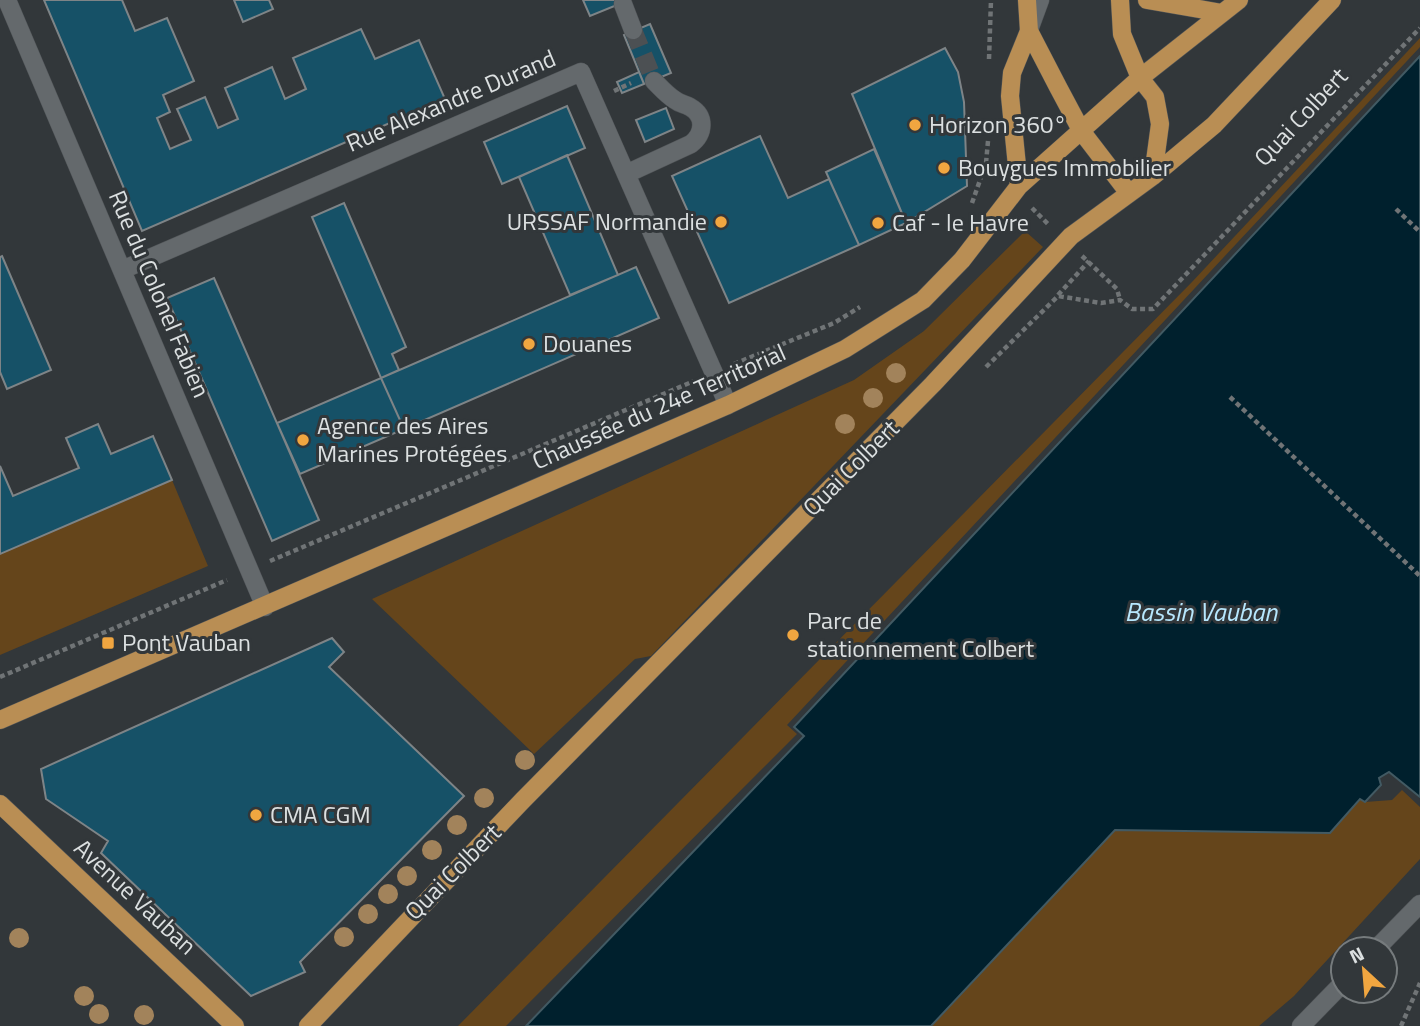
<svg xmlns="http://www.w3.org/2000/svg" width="1420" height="1026" font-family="'Titillium Web',sans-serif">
<rect width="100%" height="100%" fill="#32373a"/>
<path fill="#65451b" d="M1420,38V47L787,725L797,734L506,1026H458L1192,282Z
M1025,231L1043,247L651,656L635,659L534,754L372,599L854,380L924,331Z
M172,480L208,566L0,655V554Z
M1402,790L1420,807V859L1294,996L1259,1026H931L1115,830L1330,833L1360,799L1365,802L1392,800Z"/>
<path fill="#00202d" stroke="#425a63" stroke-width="2" d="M1420,56V797L1389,772L1379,778L1381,785L1365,802L1360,799L1330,833L1115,830L931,1026H526L804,736L794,727Z"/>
<path fill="#165167" stroke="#7e8487" stroke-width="2" d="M44,0H122L135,31L167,18L194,81L163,95L170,112L157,118L170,149L191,140L177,109L205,97L218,128L238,119L225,88L272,67L285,99L306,89L293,58L361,29L375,59L419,40L445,99L142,231Z
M234,0H269L273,9L243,22Z
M583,0H629L590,16Z
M650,24L671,73L644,84L624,35Z
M945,48L958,72L964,102L967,186L906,223L852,94Z
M639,72L644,84L622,93L617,82Z
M567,106L585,148L502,184L484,142Z
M666,108L674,129L645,142L636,120Z
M760,136L788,198L829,179L859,245L729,303L672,176Z
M874,149L906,223L859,245L826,172Z
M567,155L618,275L570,295L519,177Z
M344,203L406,347L392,354L399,370L381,378L312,217Z
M2,256L51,370L7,389L0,372V257Z
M636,267L659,318L404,429L381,378Z
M214,278L319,520L272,541L167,298Z
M381,378L404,429L300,474L277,423Z
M98,424L111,454L153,436L172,480L0,554V466L13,496L79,468L66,438Z
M332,638L344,652L329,667L464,796L300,962L305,972L251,996L101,853L108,841L46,799L41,769Z"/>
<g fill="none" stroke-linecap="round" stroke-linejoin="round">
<path stroke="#4c5053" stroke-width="18" stroke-dasharray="18 9" stroke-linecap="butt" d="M633,30L654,81"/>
<g stroke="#505457" stroke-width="19">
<path id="minor" d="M7,0L265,607
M623,4L633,30
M1029,30L1040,0
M626,174L691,144C704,134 706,116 690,107C685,104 680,104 675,100C667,95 660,87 654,81
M122,270L581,72L728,405
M1376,949L1420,904
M1301,1026L1343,983"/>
</g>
<g stroke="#505457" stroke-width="19">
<path id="major" d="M1027,0L1029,31L1058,87L1082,132L1128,192
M1120,0L1122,34L1140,78L1155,97L1160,124L1153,176
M1147,0L1222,13
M1019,186L1010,96L1012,73L1029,31
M0,720L728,405L845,349L923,300L962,260L1019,186L1140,78L1239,0
M0,804L235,1026
M308,1026L523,800L933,384L1071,236L1153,176L1214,125L1332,0"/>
</g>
<path stroke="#707476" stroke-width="4.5" stroke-dasharray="5 3.5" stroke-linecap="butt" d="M989,59L991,0
M614,91L631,83
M972,203L986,163L988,141
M1032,208L1050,226
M1396,209L1420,232
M1082,256L1117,289L1120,300
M1058,295L1089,261
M734,364L834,323L860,307
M986,367L1058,296L1101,303L1120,300L1132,309H1153L1420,28
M1230,397L1420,576
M270,561L694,381
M0,677L227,580
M1401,1026L1420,983"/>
<use href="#minor" stroke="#64696c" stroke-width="18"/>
<use href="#major" stroke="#b98e54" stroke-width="18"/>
</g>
<g fill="#a2835b">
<circle cx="896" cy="373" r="10"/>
<circle cx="873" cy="398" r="10"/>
<circle cx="845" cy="424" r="10"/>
<circle cx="525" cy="760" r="10"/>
<circle cx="484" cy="798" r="10"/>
<circle cx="457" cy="825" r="10"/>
<circle cx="432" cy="850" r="10"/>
<circle cx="407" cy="876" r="10"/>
<circle cx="388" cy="894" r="10"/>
<circle cx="368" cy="914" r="10"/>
<circle cx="344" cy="937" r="10"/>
<circle cx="19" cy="938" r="10"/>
<circle cx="84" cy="996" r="10"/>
<circle cx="99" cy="1014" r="10"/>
<circle cx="144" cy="1015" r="10"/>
</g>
<g fill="#f1a640" stroke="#32373a" stroke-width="2.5">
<circle cx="915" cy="125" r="7"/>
<circle cx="944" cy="168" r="7"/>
<circle cx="721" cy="222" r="7"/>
<circle cx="878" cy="223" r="7"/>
<circle cx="529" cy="344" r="7"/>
<circle cx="303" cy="440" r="7"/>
<circle cx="793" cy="635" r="7"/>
<rect x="101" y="636" width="14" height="14" rx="3.5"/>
<circle cx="256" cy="815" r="7"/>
</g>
<g text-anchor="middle" stroke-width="6" stroke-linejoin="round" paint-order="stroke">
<g font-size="24" fill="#dce0e1" stroke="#32373a">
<text transform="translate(451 101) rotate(-23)" y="8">Rue Alexandre Durand</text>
<text transform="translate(1301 117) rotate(-47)" y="8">Quai Colbert</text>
<text transform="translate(159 294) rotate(67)" y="8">Rue du Colonel Fabien</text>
<text transform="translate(659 407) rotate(-24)" y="8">Chaussée du 24e Territorial</text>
<text transform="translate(851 468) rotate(-45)" y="8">Quai Colbert</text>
<text transform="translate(453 872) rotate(-45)" y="8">Quai Colbert</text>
<text transform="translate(135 897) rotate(43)" y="8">Avenue Vauban</text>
</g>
<g font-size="24" fill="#dce0e1" stroke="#32373a" text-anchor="start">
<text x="929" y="133">Horizon 360°</text>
<text x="958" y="176">Bouygues Immobilier</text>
<text x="707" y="230" text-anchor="end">URSSAF Normandie</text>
<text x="892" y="231">Caf - le Havre</text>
<text x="543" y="352">Douanes</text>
<text x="317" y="434">Agence des Aires<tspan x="317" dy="28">Marines Protégées</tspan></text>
<text x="807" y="629">Parc de<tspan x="807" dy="28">stationnement Colbert</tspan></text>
<text x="122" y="651">Pont Vauban</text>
<text x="270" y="823">CMA CGM</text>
</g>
<g font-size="26" font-style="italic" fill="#b7e7fd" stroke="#32373a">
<text x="1201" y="621">Bassin Vauban</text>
</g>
</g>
<g transform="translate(1364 970) rotate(334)"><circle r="33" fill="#32373a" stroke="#767b7d" stroke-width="2"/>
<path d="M0-5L12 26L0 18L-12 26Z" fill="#f1a640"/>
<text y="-10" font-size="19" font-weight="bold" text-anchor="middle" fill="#dce0e1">N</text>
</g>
</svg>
